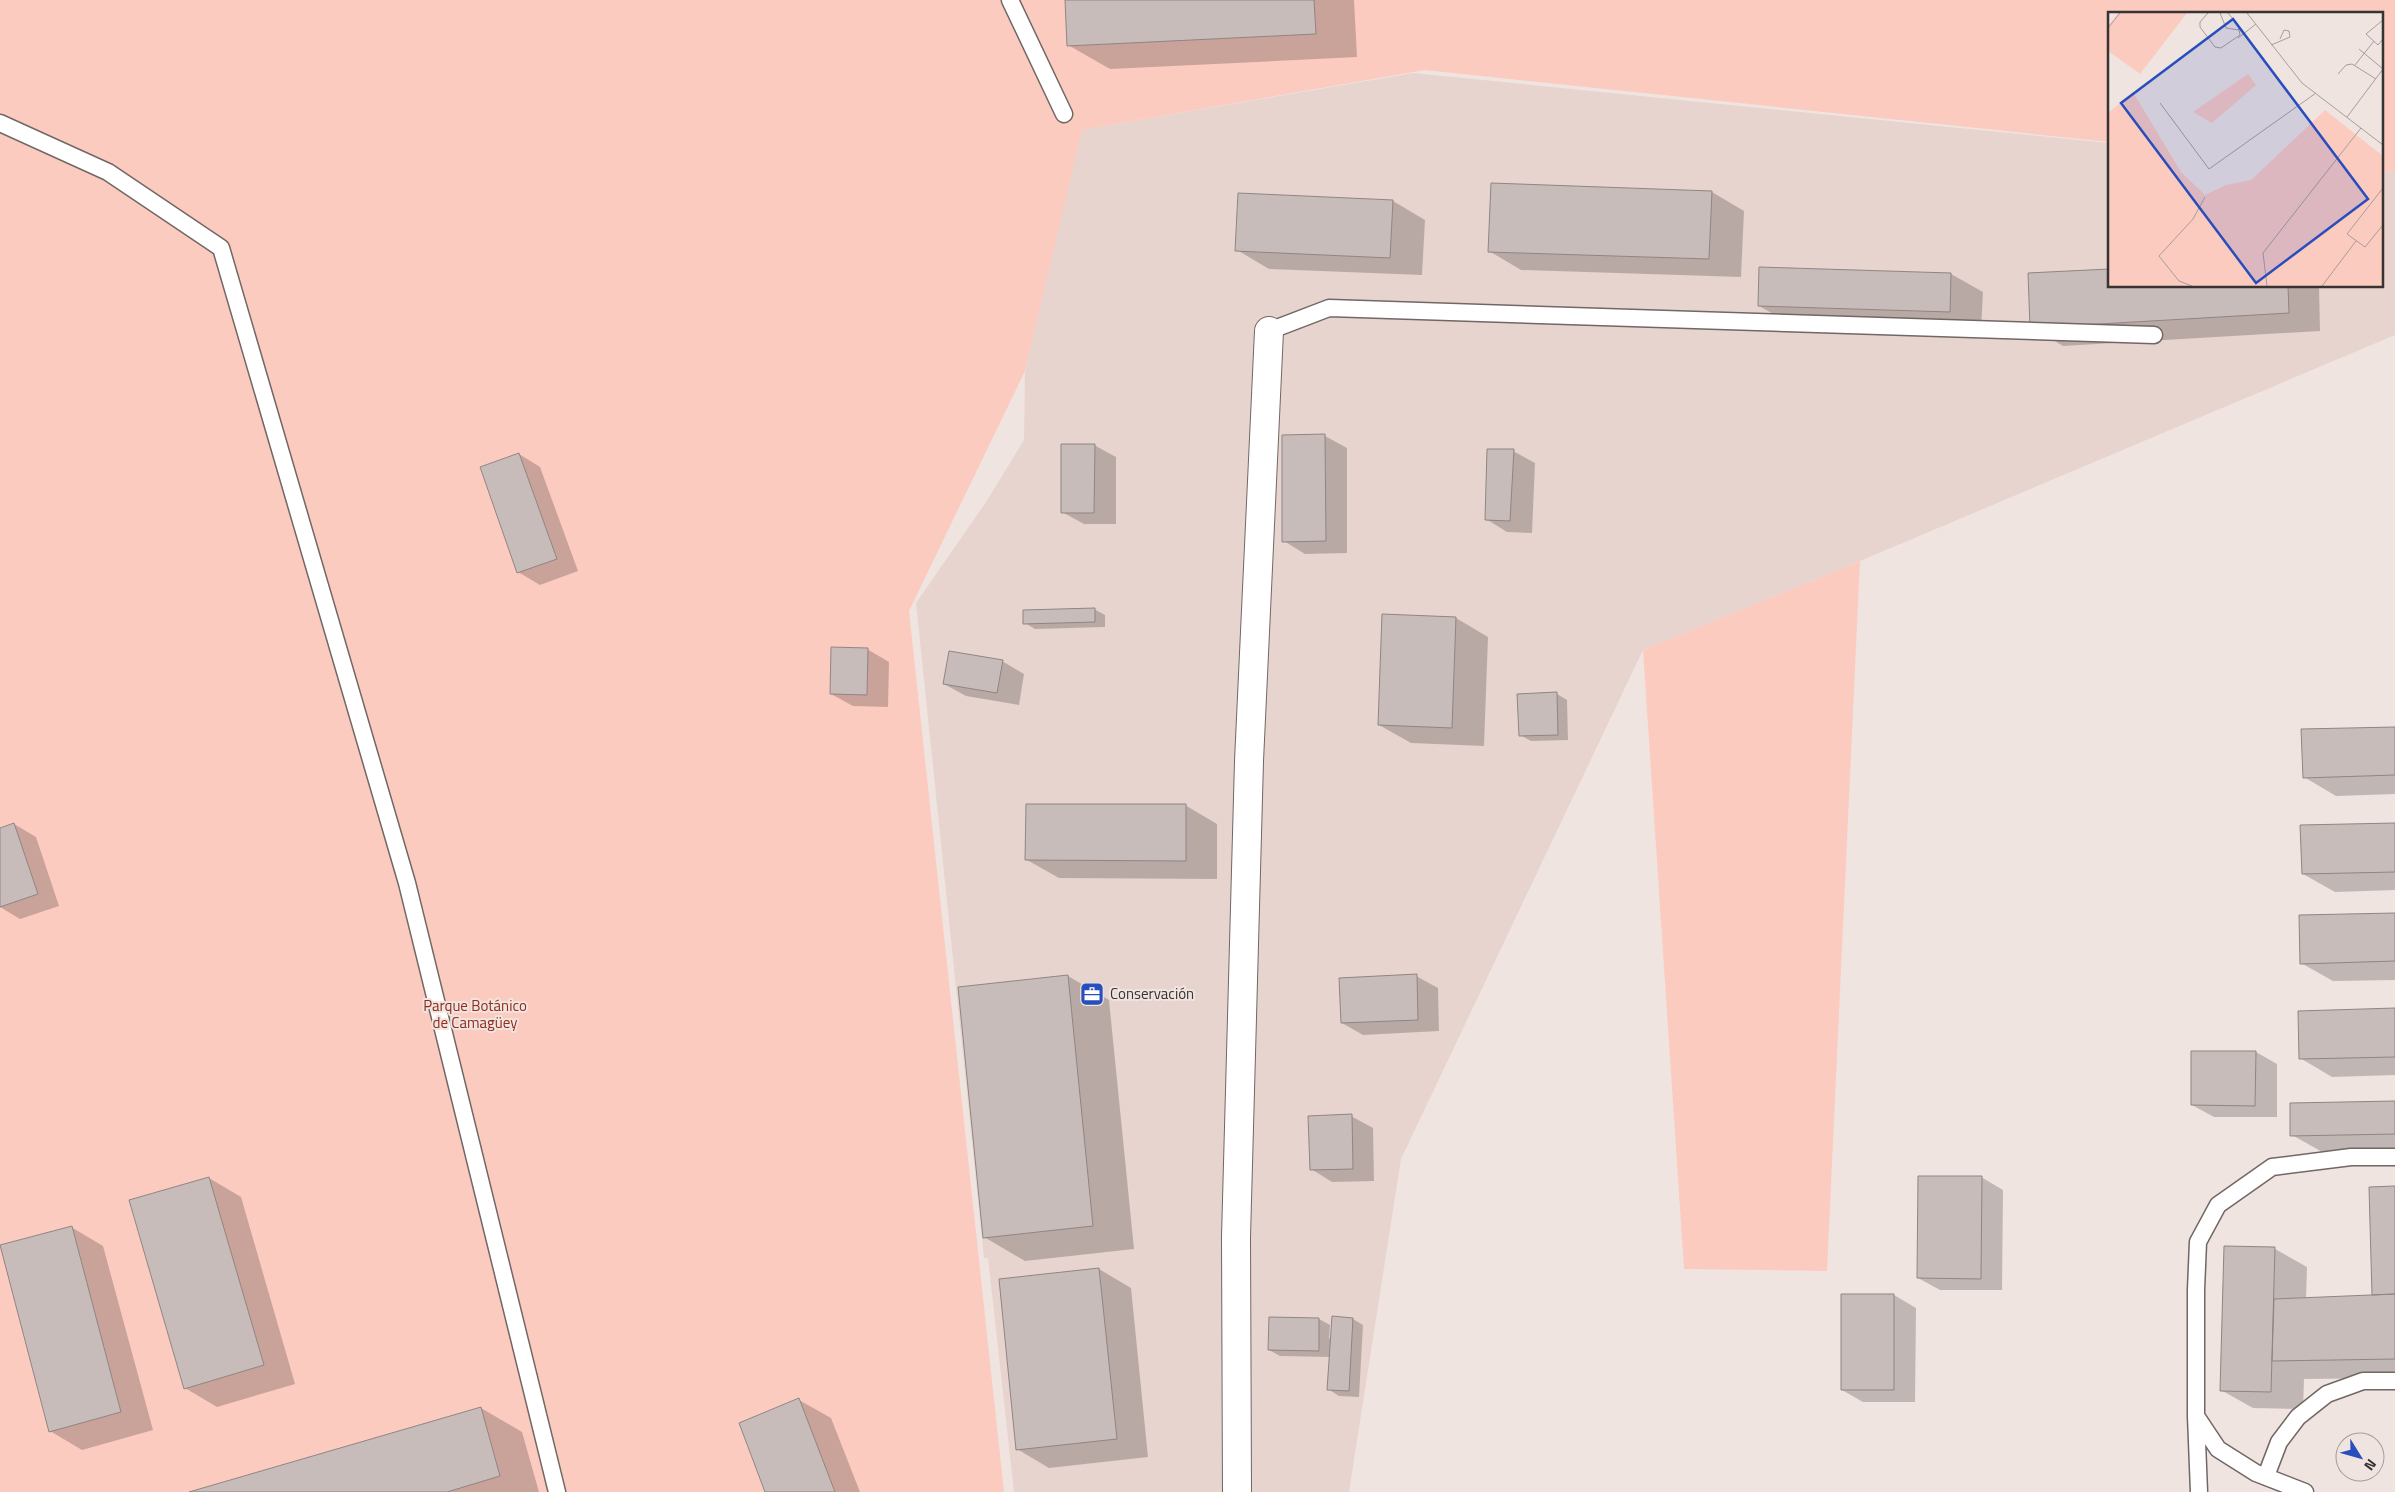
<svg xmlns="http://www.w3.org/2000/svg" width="2395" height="1492" font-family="'Titillium Web',sans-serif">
<rect width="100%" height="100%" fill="#f0e4e1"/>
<path fill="#e8d4cf" d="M1413,73L2109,143V286H2381V171L2395,172V335L1860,561L1643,650L1401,1159L1349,1492H1014L988,1258H984L916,603L986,502L1024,440L1025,371L1081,130Z"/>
<path fill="#fccbc0" d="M0,0H2395V172L2381,171V14H2109V142L1425,70L1082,130L1025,371L909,611L1004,1492H0Z
M1860,561L1827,1271L1684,1269L1643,650Z"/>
<path fill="#0003" d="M1066,0H1354L1357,57L1110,69L1068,45Z
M1492,184L1712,192L1744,211L1741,277L1521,270L1489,251Z
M1240,195L1393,201L1425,220L1422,275L1269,269L1237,250Z
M1951,274L1983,292L1981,330L1791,324L1759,306Z
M2109,286H2319L2320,331L2063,346L2031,327Z
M1283,436H1325L1347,448V553L1305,554L1284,541Z
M1094,445L1116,457V524H1084L1062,512Z
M1513,451L1535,463L1532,533L1507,532L1486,519Z
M519,454L540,467L578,571L540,585L518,572Z
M1094,609L1105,615V627L1035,629L1025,623Z
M1456,618L1488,637L1484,746L1411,743L1379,725Z
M867,649L889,662L888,707L853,706L831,694Z
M1002,661L1024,674L1019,705L966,696L944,684Z
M1557,694L1567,700L1568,740L1531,741L1520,735Z
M2395,728V794L2336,796L2304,777Z
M1185,805L1217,824V879L1059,878L1027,860Z
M14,824L36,837L59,906L20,919L0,907V829Z
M2395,824V890L2335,892L2303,874Z
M2395,914V980L2333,981L2301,963Z
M1068,976L1109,1000L1134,1249L1025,1261L984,1237Z
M1416,976L1438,988L1439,1031L1363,1035L1342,1023Z
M2395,1009V1075L2332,1077L2300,1058Z
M2256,1052L2277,1064V1117H2214L2192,1105Z
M2395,1102V1152L2324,1153L2292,1135Z
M1351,1116L1373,1128L1374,1181L1332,1182L1311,1169Z
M1981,1177L2003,1190L2002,1290H1940L1918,1278Z
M209,1178L241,1197L295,1384L217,1407L185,1388Z
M2395,1187V1378L2304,1379L2303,1409L2253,1408L2221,1390L2275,1249L2307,1267L2306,1299L2373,1296Z
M71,1227L103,1246L153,1430L82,1450L50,1431L0,1246Z
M1099,1269L1131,1288L1148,1457L1049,1468L1017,1449L1000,1280Z
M1842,1295H1894L1916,1308L1915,1402H1863L1842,1390Z
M1270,1318L1319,1319L1330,1325L1329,1339L1353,1319L1363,1325L1359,1397L1339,1396L1328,1389L1330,1357L1280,1356L1269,1350Z
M799,1400L831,1418L860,1492H767Z
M481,1408L522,1432L539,1492H194Z"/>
<path fill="#c7bcb9" stroke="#908583" d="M1065,0H1314L1316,34L1067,46Z
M1491,183L1712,191L1709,259L1488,252Z
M1238,193L1393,200L1390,258L1235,251Z
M1759,267L1951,273L1950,312L1758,306Z
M2109,269V286H2288L2289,313L2030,328L2028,273Z
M1325,434L1326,541L1282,542V435Z
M1061,444H1095L1094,513H1061Z
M1487,449H1514L1510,521L1485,520Z
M519,453L557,559L517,573L480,467Z
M1095,608V622L1023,624V610Z
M1382,614L1456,617L1452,728L1378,725Z
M831,647L868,648L867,695L830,694Z
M949,651L1003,660L997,693L943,684Z
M1557,692L1558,735L1519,736L1517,694Z
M2395,727V775L2303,778L2301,729Z
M1026,804H1186V861L1025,860Z
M14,823L38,894L0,907V828Z
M2395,823V872L2302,874L2300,825Z
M2395,913V961L2300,964L2299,915Z
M1417,974L1418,1020L1341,1023L1339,978Z
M1068,975L1093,1226L983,1238L958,987Z
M2395,1008V1057L2299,1059L2298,1011Z
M2191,1051H2256L2255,1106L2191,1105Z
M2395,1101V1134L2290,1136V1103Z
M1352,1114L1353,1169L1310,1170L1308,1116Z
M1918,1176H1982L1981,1279L1917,1278Z
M209,1177L264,1365L184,1389L129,1200Z
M2395,1186V1294L2372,1295L2369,1187Z
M72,1226L121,1412L49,1432L0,1245Z
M2224,1246L2275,1247L2271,1392L2220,1391Z
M1099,1268L1117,1439L1016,1450L999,1279Z
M1841,1294H1894V1390H1841Z
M2395,1294V1359L2272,1361L2274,1299Z
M1332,1316L1353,1318L1349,1391L1327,1390Z
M1269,1317L1319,1318V1351L1268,1350Z
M799,1398L835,1492H765L739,1423Z
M481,1407L500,1476L447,1492H189Z"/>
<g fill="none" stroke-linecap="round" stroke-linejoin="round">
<g stroke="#716764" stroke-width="19">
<path id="lane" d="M1010,0L1064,114
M0,123L108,172L221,248L407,883L557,1492
M1269,331L1329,308L2154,335
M2196,1416L2199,1492
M2266,1476L2279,1442L2298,1417L2327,1394L2363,1381H2395
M2305,1492L2256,1473L2218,1449L2196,1416V1290L2198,1242L2218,1205L2272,1167L2351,1157H2395"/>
</g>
<g stroke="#716764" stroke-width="30">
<path id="street" d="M1237,1492L1236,1237L1249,761L1269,331"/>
</g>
<use href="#lane" stroke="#fff" stroke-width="16"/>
<use href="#street" stroke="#fff" stroke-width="28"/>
</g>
<defs>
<g id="office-square" transform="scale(1.25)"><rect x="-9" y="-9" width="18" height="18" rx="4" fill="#284dbc" stroke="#f0e4e1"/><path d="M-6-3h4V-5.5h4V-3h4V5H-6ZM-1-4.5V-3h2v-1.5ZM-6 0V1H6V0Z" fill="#fff"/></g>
</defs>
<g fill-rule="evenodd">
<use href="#office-square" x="1092" y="994"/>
</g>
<g text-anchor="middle" stroke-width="4" stroke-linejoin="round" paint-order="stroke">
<g font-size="15" fill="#373332" stroke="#f0e4e1" text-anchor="start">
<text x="1110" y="999">Conservación</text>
</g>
<g font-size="15" fill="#912c19" stroke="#f0e4e1">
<text x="475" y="1011">Parque Botánico<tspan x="475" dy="17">de Camagüey</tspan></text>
</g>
</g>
<g transform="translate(2108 12)">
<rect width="275" height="275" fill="#f0e4e1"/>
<path d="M10,1H79L32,62L0,39V14ZM140,62L148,73L104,111L85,100ZM25,80L73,160L97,183L118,173L143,168L217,98L275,144V274H0V101Z" fill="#fccbc0"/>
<path fill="none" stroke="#a69d9b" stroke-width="1" d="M100,1L92,10V15L107,35L113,36L132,23L130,13L120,1M112,1L118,16L131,18M139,1L194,71L275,133M275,8L258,22L270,33L275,27M0,16L12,1M130,26L148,12M163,33L182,25L181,19L176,18L172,27M251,37L275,57M247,53L266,29M230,62L238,53L244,52L268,67M52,91L101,157L208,81M239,105L275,57M275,176L239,222L257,235L275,213M84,274L71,269L51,244L85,207L97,185M159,274L155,241L253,116M214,274L248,229"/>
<path fill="#284dbc" fill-opacity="0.15" stroke="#284dbc" stroke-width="2.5" d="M125,7L260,187L148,271L13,91Z"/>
<rect width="275" height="275" fill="none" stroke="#373332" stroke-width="2.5"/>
</g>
<g transform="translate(2360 1457) rotate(127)"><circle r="24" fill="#f0e4e1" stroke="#a69d9b"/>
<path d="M0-4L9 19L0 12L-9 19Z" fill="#284dbc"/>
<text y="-8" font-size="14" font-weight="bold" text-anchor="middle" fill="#373332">N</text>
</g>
</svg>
